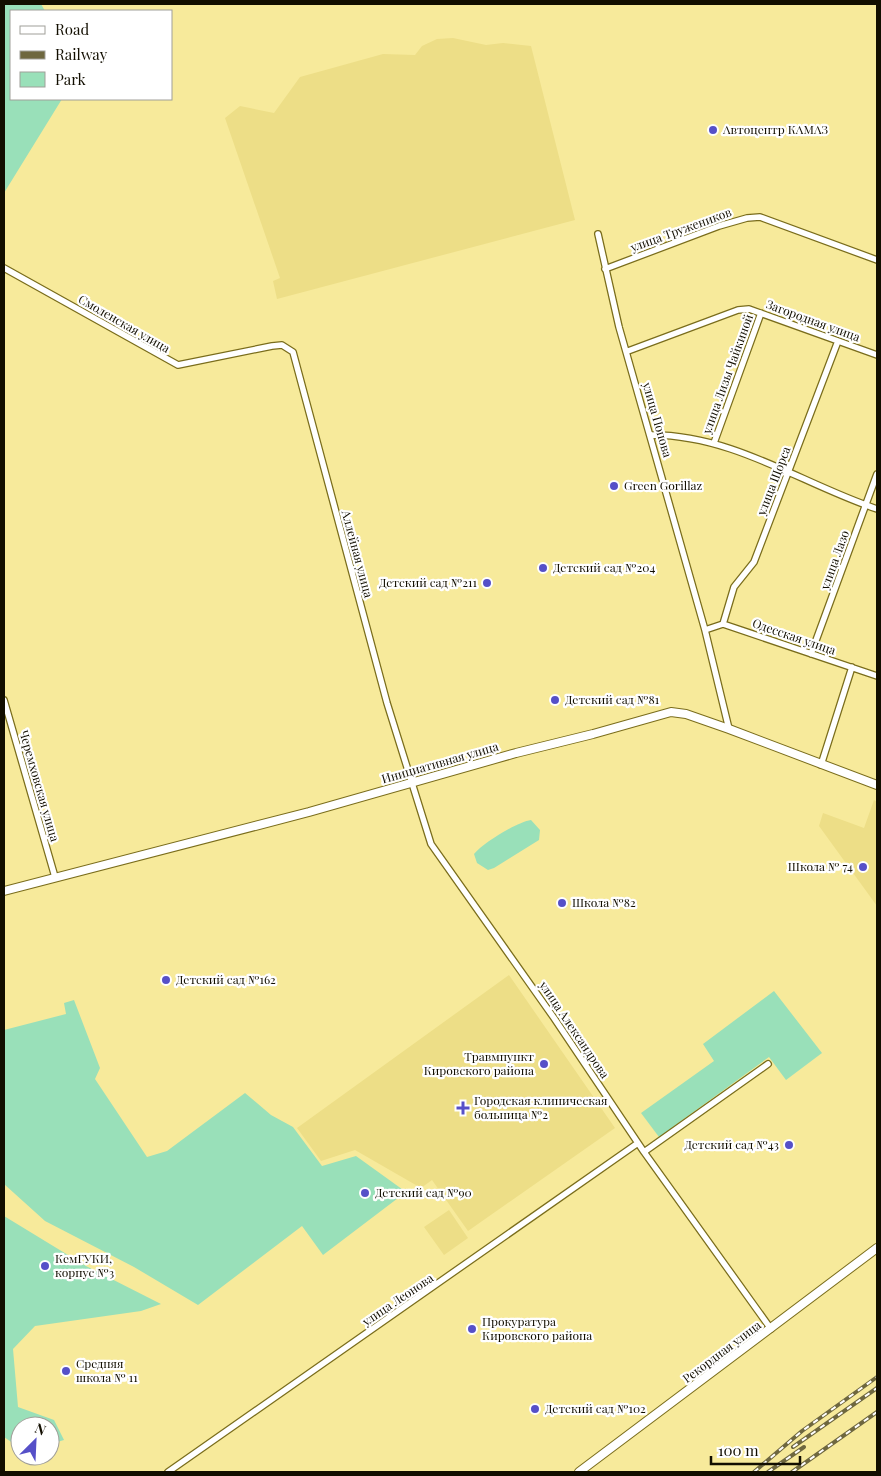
<svg xmlns="http://www.w3.org/2000/svg" width="881" height="1476" font-family="'Playfair Display',serif">
<rect width="100%" height="100%" fill="#f7ea9b"/>
<path fill="#edde87" d="M453,38L486,45L503,43L531,46L575,220L277,299L273,281L280,278L225,118L240,106L274,113L300,77L383,54L415,55L422,46L437,39Z
M874,800L877,802V906L819,826L823,813L864,828Z
M509,975L615,1128L468,1231L432,1180L421,1188L355,1150L321,1161L297,1128Z
M449,1210L468,1238L444,1255L424,1227Z"/>
<path fill="#99e0b9" d="M4,4H41L45,11H11V99H62L4,193Z
M531,820L540,830L539,840L494,868L488,870L477,863L474,854C483,843 517,822 531,820Z
M774,991L822,1053L786,1080L769,1057L659,1137L641,1113L714,1061L703,1044Z
M74,1000L100,1068L95,1079L147,1157L167,1151L245,1093L271,1115L293,1127L322,1166L356,1156L406,1192L323,1255L302,1226L198,1305L134,1267L45,1221L4,1184V1030L66,1014L64,1003Z
M4,1216L86,1266L161,1304L141,1311L35,1326L13,1349L18,1407L54,1420L64,1440L50,1444V1426H20V1448L4,1437Z"/>
<g fill="none" stroke-linecap="round" stroke-linejoin="round">
<g stroke="#7a6d1c" stroke-width="8">
<path id="minor" d="M598,234L619,327L705,630L729,729
M4,268L178,365L272,346L282,345L293,352L387,703L431,844L554,1018L644,1152L771,1329
M605,269L719,226L747,218L760,217L877,260
M628,351L738,310L749,309L877,355
M652,435C734,435 802,484 877,509
M714,443L761,313
M723,624L734,587L754,562L838,341
M705,630L723,624L877,676
M811,654L877,474
M4,700L55,877
M821,765L852,667
M644,1152L768,1064
M168,1472L638,1143"/>
</g>
<g stroke="#7a6d1c" stroke-width="10">
<path id="major" d="M4,891L309,812L516,753L593,734L671,712L686,714L729,729L877,785
M579,1472L877,1248"/>
</g>
<use href="#minor" stroke="#fff" stroke-width="5.5"/>
<use href="#major" stroke="#fff" stroke-width="8"/>
<g stroke="#6e673f" stroke-width="4">
<path id="rail" d="M793,1447L877,1388
M754,1472L802,1431L877,1377
M768,1472L804,1447
M792,1472L877,1412"/>
</g>
<use href="#rail" stroke="#fff" stroke-width="2" stroke-dasharray="5.5" stroke-linecap="butt"/>
</g>
<g fill="#5650c8" stroke="#fff" stroke-width="2">
<circle cx="713" cy="130" r="5"/>
<circle cx="614" cy="486" r="5"/>
<circle cx="543" cy="568" r="5"/>
<circle cx="487" cy="583" r="5"/>
<circle cx="555" cy="700" r="5"/>
<circle cx="863" cy="867" r="5"/>
<circle cx="562" cy="903" r="5"/>
<circle cx="166" cy="980" r="5"/>
<circle cx="544" cy="1064" r="5"/>
<path d="M460.5 1100.5h5v5h5v5h-5v5h-5v-5h-5v-5h5z"/>
<circle cx="789" cy="1145" r="5"/>
<circle cx="365" cy="1193" r="5"/>
<circle cx="45" cy="1266" r="5"/>
<circle cx="472" cy="1329" r="5"/>
<circle cx="66" cy="1371" r="5"/>
<circle cx="535" cy="1409" r="5"/>
</g>
<g text-anchor="middle" stroke-width="4.5" stroke-linejoin="round" paint-order="stroke">
<g font-size="12" fill="#120e00" stroke="#fff" text-anchor="start">
<text x="723" y="134">Автоцентр КАМАЗ</text>
<text x="624" y="490">Green Gorillaz</text>
<text x="553" y="572">Детский сад №204</text>
<text x="477" y="587" text-anchor="end">Детский сад №211</text>
<text x="565" y="704">Детский сад №81</text>
<text x="853" y="871" text-anchor="end">Школа № 74</text>
<text x="572" y="907">Школа №82</text>
<text x="176" y="984">Детский сад №162</text>
<text x="534" y="1061" text-anchor="end">Травмпункт<tspan x="534" dy="14">Кировского района</tspan></text>
<text x="474" y="1105">Городская клиническая<tspan x="474" dy="14">больница №2</tspan></text>
<text x="779" y="1149" text-anchor="end">Детский сад №43</text>
<text x="375" y="1197">Детский сад №90</text>
<text x="55" y="1263">КемГУКИ,<tspan x="55" dy="14">корпус №3</tspan></text>
<text x="482" y="1326">Прокуратура<tspan x="482" dy="14">Кировского района</tspan></text>
<text x="76" y="1368">Средняя<tspan x="76" dy="14">школа № 11</tspan></text>
<text x="545" y="1413">Детский сад №102</text>
</g>
<g font-size="12" fill="#120e00" stroke="#fff">
<text transform="translate(681 230) rotate(-20)" y="4">улица Тружеников</text>
<text transform="translate(813 321) rotate(20)" y="4">Загородная улица</text>
<text transform="translate(124 324) rotate(30)" y="4">Смоленская улица</text>
<text transform="translate(728 374) rotate(-70)" y="4">улица Лизы Чайкиной</text>
<text transform="translate(657 420) rotate(74)" y="4">улица Попова</text>
<text transform="translate(774 481) rotate(-69)" y="4">улица Щорса</text>
<text transform="translate(357 554) rotate(75)" y="4">Аллейная улица</text>
<text transform="translate(835 560) rotate(-70)" y="4">улица Лазо</text>
<text transform="translate(794 637) rotate(19)" y="4">Одесская улица</text>
<text transform="translate(440 763) rotate(-16)" y="4">Инициативная улица</text>
<text transform="translate(39 786) rotate(74)" y="4">Черемховская улица</text>
<text transform="translate(574 1030) rotate(56)" y="4">улица Александрова</text>
<text transform="translate(398 1300) rotate(-34)" y="4">улица Леонова</text>
<text transform="translate(722 1352) rotate(-37)" y="4">Рекордная улица</text>
</g>
</g>
<rect width="881" height="1476" fill="none" stroke="#120e00" stroke-width="10"/>
<rect x="10" y="10" width="162" height="90" fill="#ffffff" stroke="#a09f99"/>
<rect x="20" y="26" width="25" height="8" fill="#ffffff" stroke="#a09f99"/>
<text x="55" y="35" font-size="15" fill="#120e00">Road</text>
<rect x="20" y="51" width="25" height="8" fill="#6e673f" stroke="#a09f99"/>
<text x="55" y="60" font-size="15" fill="#120e00">Railway</text>
<rect x="20" y="72" width="25" height="15" fill="#99e0b9" stroke="#a09f99"/>
<text x="55" y="85" font-size="15" fill="#120e00">Park</text>
<g transform="translate(35 1441) rotate(24)"><circle r="24" fill="#ffffff" stroke="#a09f99"/>
<path d="M0-4L9 19L0 12L-9 19Z" fill="#5650c8"/>
<text y="-8" font-size="14" font-weight="bold" text-anchor="middle" fill="#120e00">N</text>
</g>
<path d="M711 1456v8h89v-8" fill="none" stroke="#120e00" stroke-width="2.5"/>
<text x="718" y="1456" font-size="15" fill="#120e00" stroke="#ffffff" stroke-width="4" paint-order="stroke">100 m</text>
</svg>
